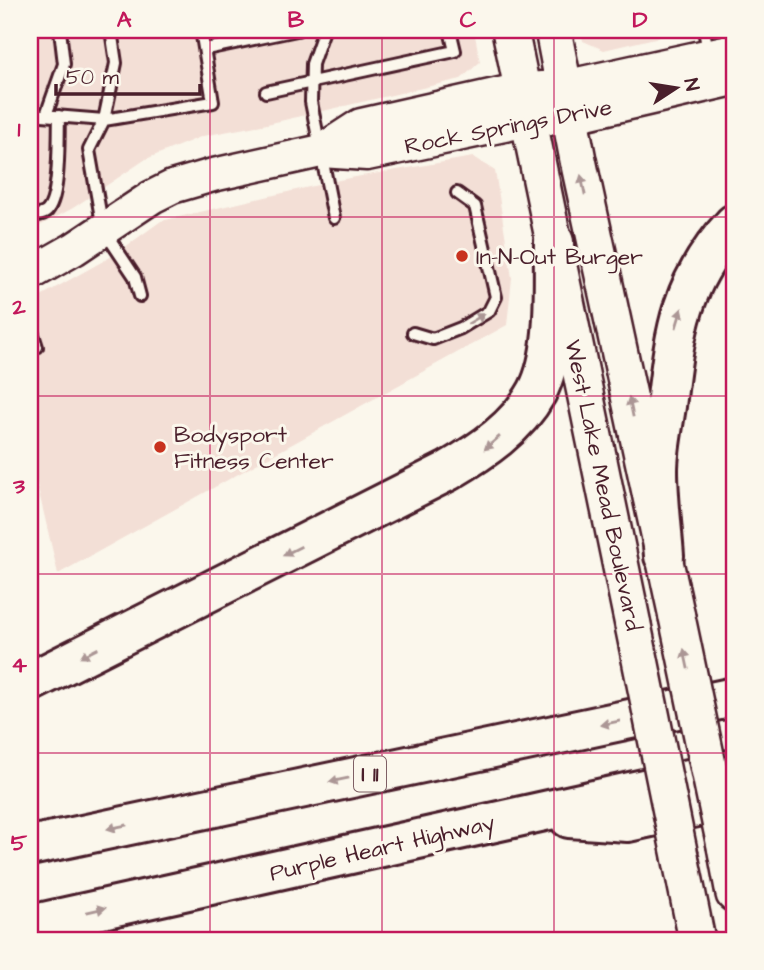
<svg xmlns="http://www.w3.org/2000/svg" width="764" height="970" font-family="'Architects Daughter',sans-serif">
<rect width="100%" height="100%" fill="#fbf7ec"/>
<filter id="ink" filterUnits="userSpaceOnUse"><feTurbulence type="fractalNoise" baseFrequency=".0143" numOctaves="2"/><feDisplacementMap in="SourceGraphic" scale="14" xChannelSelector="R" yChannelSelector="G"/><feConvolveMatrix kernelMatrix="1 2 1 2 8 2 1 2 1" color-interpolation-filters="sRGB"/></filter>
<g filter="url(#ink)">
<path fill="#f3dfd6" d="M30,30H474L480,62L461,79L267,124L203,136L146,159L73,208L30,231Z
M581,30H689L604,50L583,41Z
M473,157L495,171L512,278L507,325L58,574L30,454V302L114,255L161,221L344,179Z"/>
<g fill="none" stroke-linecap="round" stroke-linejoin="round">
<g stroke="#4a1f2b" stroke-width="16">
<path id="lane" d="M111,30L116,63L104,120L89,150L103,229L135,277L140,296
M324,30L312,64L311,102L334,218
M704,30L708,51
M206,49L297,30
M266,92L455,51L450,30
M30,114L104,120L213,102L201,30
M46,115L64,64L60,30
M30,215C36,215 41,216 46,212C61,199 58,136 59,116
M30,325L37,347
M413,333L433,339L461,328L489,311L496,297L475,206L457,193"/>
</g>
<g stroke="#4a1f2b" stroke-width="37">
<path id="secondary" d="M321,151L361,125L522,89L564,87L734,50
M30,274L74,249L152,197L172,187L213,175L321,151L367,154L528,120L569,117L734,79"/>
</g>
<g stroke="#4a1f2b" stroke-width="40">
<path id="primary" d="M510,30L633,625
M553,30L578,160L677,617
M725,846L734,894
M680,856L697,940"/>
</g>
<g stroke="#4a1f2b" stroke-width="44">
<path id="highway" d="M664,556C662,528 658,498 658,470C658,449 663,427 666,406C675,331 680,282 734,224
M30,682L448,471C482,451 517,428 537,392C558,353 553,286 554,242
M569,818L628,822L734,799
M30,846L734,697
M30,925L734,769"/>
</g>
<use href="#lane" stroke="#fbf7ec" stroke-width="10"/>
<use href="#secondary" stroke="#fbf7ec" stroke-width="32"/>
<use href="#primary" stroke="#fbf7ec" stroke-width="35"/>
<use href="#highway" stroke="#fbf7ec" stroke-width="38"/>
<g stroke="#4a1f2b" stroke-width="40" stroke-linecap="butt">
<path id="primary-bridge" d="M677,617L725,846
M633,625L680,856"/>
</g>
<use href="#primary-bridge" stroke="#fbf7ec" stroke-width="35"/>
</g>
<defs><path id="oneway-solid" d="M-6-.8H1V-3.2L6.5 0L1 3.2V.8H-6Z" transform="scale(1.75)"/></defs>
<g fill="#ab9695">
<use href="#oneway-solid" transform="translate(583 185) rotate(-102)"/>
<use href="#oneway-solid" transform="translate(679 318) rotate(-73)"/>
<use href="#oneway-solid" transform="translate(476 319) rotate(-31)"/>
<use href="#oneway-solid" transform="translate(631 407) rotate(-102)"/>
<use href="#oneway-solid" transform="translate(492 443) rotate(139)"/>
<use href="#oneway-solid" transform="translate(292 551) rotate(153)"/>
<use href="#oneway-solid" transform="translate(89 653) rotate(153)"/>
<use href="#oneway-solid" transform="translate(686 659) rotate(-102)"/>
<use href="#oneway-solid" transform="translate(610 723) rotate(168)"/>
<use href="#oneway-solid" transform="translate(339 780) rotate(168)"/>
<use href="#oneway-solid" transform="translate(117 827) rotate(168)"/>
<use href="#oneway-solid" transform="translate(96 910) rotate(-13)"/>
</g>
</g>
<path fill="none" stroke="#c2185b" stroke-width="2" stroke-opacity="0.55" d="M210,30V940M382,30V940M554,30V940M30,217H734M30,396H734M30,574H734M30,753H734"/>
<g fill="#c8321e" stroke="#fbf7ec" stroke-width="2.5">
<circle cx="462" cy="256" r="7"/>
<circle cx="160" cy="447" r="7"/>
</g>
<g text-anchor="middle" stroke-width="6" stroke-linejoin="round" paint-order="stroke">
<rect fill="#fbf7ec" stroke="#7f6065" stroke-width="2" x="354" y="756.5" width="32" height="35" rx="5"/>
<g font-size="21" font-weight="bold" fill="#4a1f2b">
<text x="370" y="781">I 11</text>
</g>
<g font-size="23" fill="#4a1f2b" stroke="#fbf7ec">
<text transform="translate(508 126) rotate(-11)" y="8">Rock Springs Drive</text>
<text transform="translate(604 485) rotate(78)" y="8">West Lake Mead Boulevard</text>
<text transform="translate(382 847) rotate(-13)" y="8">Purple Heart Highway</text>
</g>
<g font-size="23" fill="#4a1f2b" stroke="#fbf7ec" text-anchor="start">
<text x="476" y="264">In-N-Out Burger</text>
<text x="174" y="442">Bodysport<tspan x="174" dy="26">Fitness Center</tspan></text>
</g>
</g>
<rect width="764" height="970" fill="none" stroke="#fbf7ec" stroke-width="77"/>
<g transform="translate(676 88) rotate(78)" stroke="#fbf7ec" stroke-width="5" paint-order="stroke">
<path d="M0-5L12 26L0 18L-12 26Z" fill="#4a1f2b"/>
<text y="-10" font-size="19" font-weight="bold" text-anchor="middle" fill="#4a1f2b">N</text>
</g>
<path d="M56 84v10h144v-10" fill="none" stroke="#4a1f2b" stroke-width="3.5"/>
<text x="66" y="84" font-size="21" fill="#4a1f2b" stroke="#fbf7ec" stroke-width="5" paint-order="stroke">50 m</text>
<rect x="38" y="38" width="688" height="894" fill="none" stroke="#c2185b" stroke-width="2.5"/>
<g font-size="23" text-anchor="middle" font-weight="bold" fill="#c2185b">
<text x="124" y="27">A</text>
<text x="296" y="27">B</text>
<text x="468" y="27">C</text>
<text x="640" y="27">D</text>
<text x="19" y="136">1</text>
<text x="19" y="314">2</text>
<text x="19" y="493">3</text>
<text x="19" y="672">4</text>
<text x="19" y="850">5</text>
</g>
</svg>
